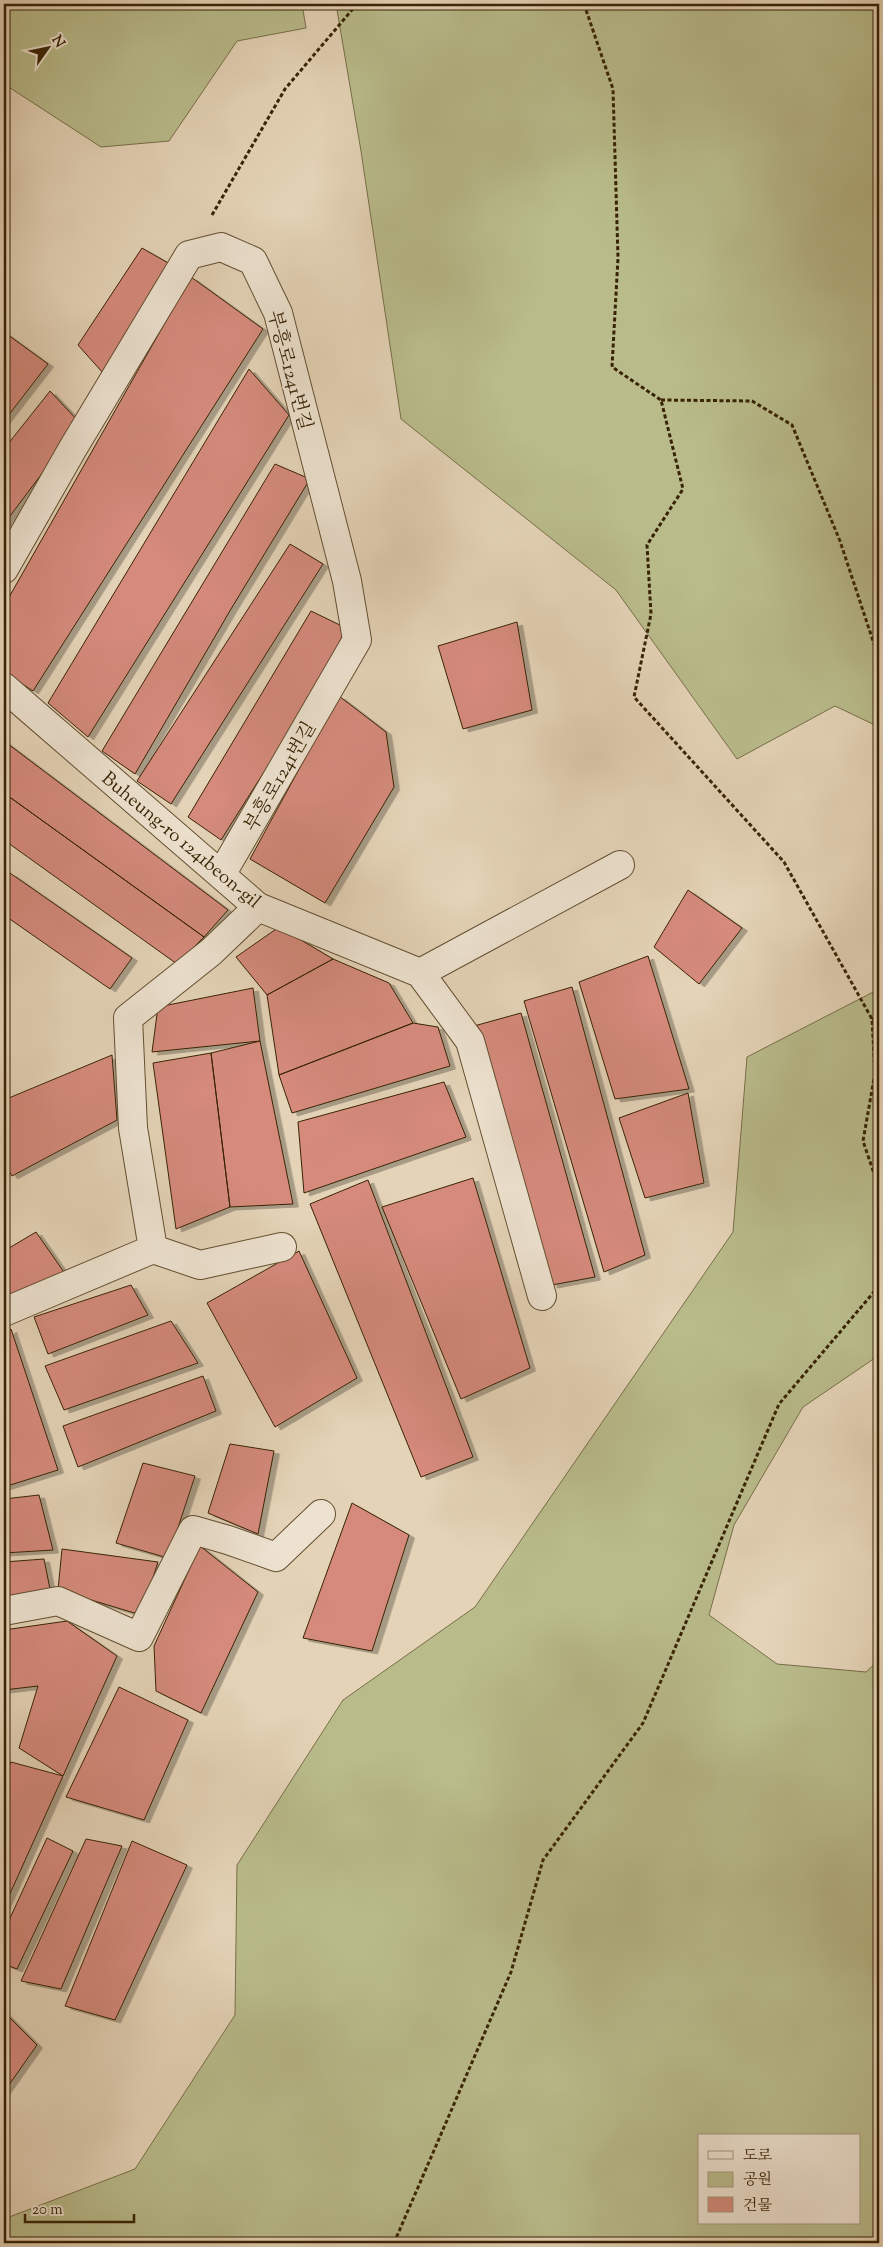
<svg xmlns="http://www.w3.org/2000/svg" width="883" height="2247" font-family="'Sorts Mill Goudy','Noto Serif KR',serif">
<defs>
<filter id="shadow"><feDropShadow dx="5.5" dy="3" stdDeviation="0" flood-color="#0004"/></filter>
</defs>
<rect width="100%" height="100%" fill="#e4d3b7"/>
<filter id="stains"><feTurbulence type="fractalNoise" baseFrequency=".004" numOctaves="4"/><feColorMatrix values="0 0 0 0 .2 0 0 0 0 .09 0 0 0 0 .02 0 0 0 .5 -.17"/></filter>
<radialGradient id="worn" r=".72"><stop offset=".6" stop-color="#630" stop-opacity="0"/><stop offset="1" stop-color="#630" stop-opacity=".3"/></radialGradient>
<path fill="#b9bb8b" stroke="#786f48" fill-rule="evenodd" d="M4,4H302L306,28L237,41L169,141L101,147L4,84Z
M336,4H879V727L835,706L737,759L616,590L401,419L361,151Z
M879,989V1363L875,1358L803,1407L734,1525L709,1615L777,1664L866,1672L879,1660V2243H4V2219L135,2169L235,2015L237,1865L343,1700L475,1607L733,1232L747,1057ZM699,2136H859V2223H699Z"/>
<path fill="#d58a7b" stroke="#382304" filter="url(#shadow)" d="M142,248L170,264L103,373L78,345Z
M191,277L263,329L33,691L4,672V606Z
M4,332L48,364L4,421Z
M249,369L289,415L88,737L48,703Z
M50,391L80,423L4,524V449Z
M275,464L310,479L231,609L135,774L102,751Z
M290,544L323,564L171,804L137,781Z
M311,611L346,628L321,682L221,840L188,817Z
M517,622L532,710L463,729L438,646Z
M339,696L386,732L394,787L325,903L250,859Z
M4,741L228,910L204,937L4,793Z
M4,793L204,937L177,964L4,840Z
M10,873L132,958L110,989L4,915V883Z
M688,890L742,928L699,984L654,947Z
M279,927L333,959L267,995L236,957Z
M648,956L689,1089L615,1099L579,982Z
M333,959L389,983L413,1023L279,1075L267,995Z
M572,987L645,1255L604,1272L524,1001Z
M253,988L260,1041L152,1052L158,1007Z
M521,1013L595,1277L552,1285L474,1026Z
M413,1023L438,1027L450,1066L292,1113L279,1075Z
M260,1041L293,1204L230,1207L211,1053Z
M211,1053L230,1207L176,1229L153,1063Z
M112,1055L117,1120L12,1176L4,1163V1100Z
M444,1082L466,1137L304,1193L298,1122Z
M688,1093L704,1183L645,1198L619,1118Z
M473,1178L530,1368L461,1399L382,1207Z
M368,1180L473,1457L421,1477L310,1204Z
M36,1232L66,1275L4,1301V1251Z
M299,1251L357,1378L275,1427L207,1303Z
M131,1285L148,1315L48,1354L34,1317Z
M171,1321L198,1363L64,1410L45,1366Z
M11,1329L58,1470L4,1487V1335Z
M203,1376L216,1411L78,1467L63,1426Z
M230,1444L274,1451L258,1534L208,1513Z
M143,1463L195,1476L168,1558L116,1543Z
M39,1495L53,1550L4,1553V1499Z
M352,1503L409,1535L372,1651L303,1638Z
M200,1546L258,1592L201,1713L156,1691L154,1646Z
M62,1549L158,1562L141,1615L58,1590Z
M44,1559L50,1589L4,1597V1562Z
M67,1621L117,1656L63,1776L19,1748L38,1686L4,1690V1630Z
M119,1687L188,1720L144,1820L66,1797Z
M11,1762L63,1776L4,1907V1777Z
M47,1838L73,1851L17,1969L4,1964V1931Z
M86,1839L122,1846L61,1989L21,1981Z
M132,1841L187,1865L115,2020L65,2006Z
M4,2012L37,2045L4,2092Z"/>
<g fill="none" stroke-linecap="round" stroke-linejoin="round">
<g stroke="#634f31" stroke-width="30">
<path id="minor" d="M4,569L73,448L189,255L221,247L253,261L278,313L347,581L357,640L221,875
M4,687L258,907L420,973L620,865
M420,973L470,1041L542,1296
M153,1249L200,1265L282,1247
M4,1312L153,1249L133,1128L128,1018L211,952L258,907
M4,1611L58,1601L139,1637L193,1530L228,1540L276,1557L321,1514"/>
</g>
<path stroke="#382304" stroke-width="3" stroke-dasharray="4 2.5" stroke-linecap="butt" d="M584,4L613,89L618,258L612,367L661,400L683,489L647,545L651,614L634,697L784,862L872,1019L875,1073L863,1141L879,1188
M212,215L285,89L357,4
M661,400L752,401L792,425L840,541L879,659
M872,1019H879
M394,2243L511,1972L543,1860L643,1723L779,1404L879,1286"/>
<use href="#minor" stroke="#ede2d0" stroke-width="28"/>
</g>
<g text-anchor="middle" stroke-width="5" stroke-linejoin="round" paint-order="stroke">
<g font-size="19" fill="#382304" stroke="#ede2d0">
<text transform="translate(291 370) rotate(75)" y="7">부흥로1241번길</text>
<text transform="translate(279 776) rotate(-60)" y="7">부흥로1241번길</text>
<text transform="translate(182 839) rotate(40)" y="7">Buheung-ro 1241beon-gil</text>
</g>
</g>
<rect width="883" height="2247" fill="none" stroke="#e4d3b7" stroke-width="20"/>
<rect x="5" y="5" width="873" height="2237" fill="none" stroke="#382304" stroke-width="2.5"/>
<rect x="10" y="10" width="863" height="2227" fill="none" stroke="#382304"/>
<rect x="698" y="2134" width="162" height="90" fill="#ede2d0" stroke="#a5967e"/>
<rect x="708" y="2151" width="25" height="8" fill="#ede2d0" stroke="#a5967e"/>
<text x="743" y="2160" font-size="15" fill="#382304">도로</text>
<rect x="708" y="2172" width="25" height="15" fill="#b9bb8b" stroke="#a5967e"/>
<text x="743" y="2184" font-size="15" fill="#382304">공원</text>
<rect x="708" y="2197" width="25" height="15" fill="#d58a7b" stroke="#a5967e"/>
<text x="743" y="2210" font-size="15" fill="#382304">건물</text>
<g transform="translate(48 48) rotate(57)" stroke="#ede2d0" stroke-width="4" paint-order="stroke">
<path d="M0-4L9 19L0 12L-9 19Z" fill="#382304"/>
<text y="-8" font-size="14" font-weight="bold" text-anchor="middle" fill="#382304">N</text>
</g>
<path d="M25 2214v8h109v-8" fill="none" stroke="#382304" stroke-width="2.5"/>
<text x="32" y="2214" font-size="15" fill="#382304" stroke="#ede2d0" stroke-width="4" paint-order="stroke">20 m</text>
<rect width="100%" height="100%" filter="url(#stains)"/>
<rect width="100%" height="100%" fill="url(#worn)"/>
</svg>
